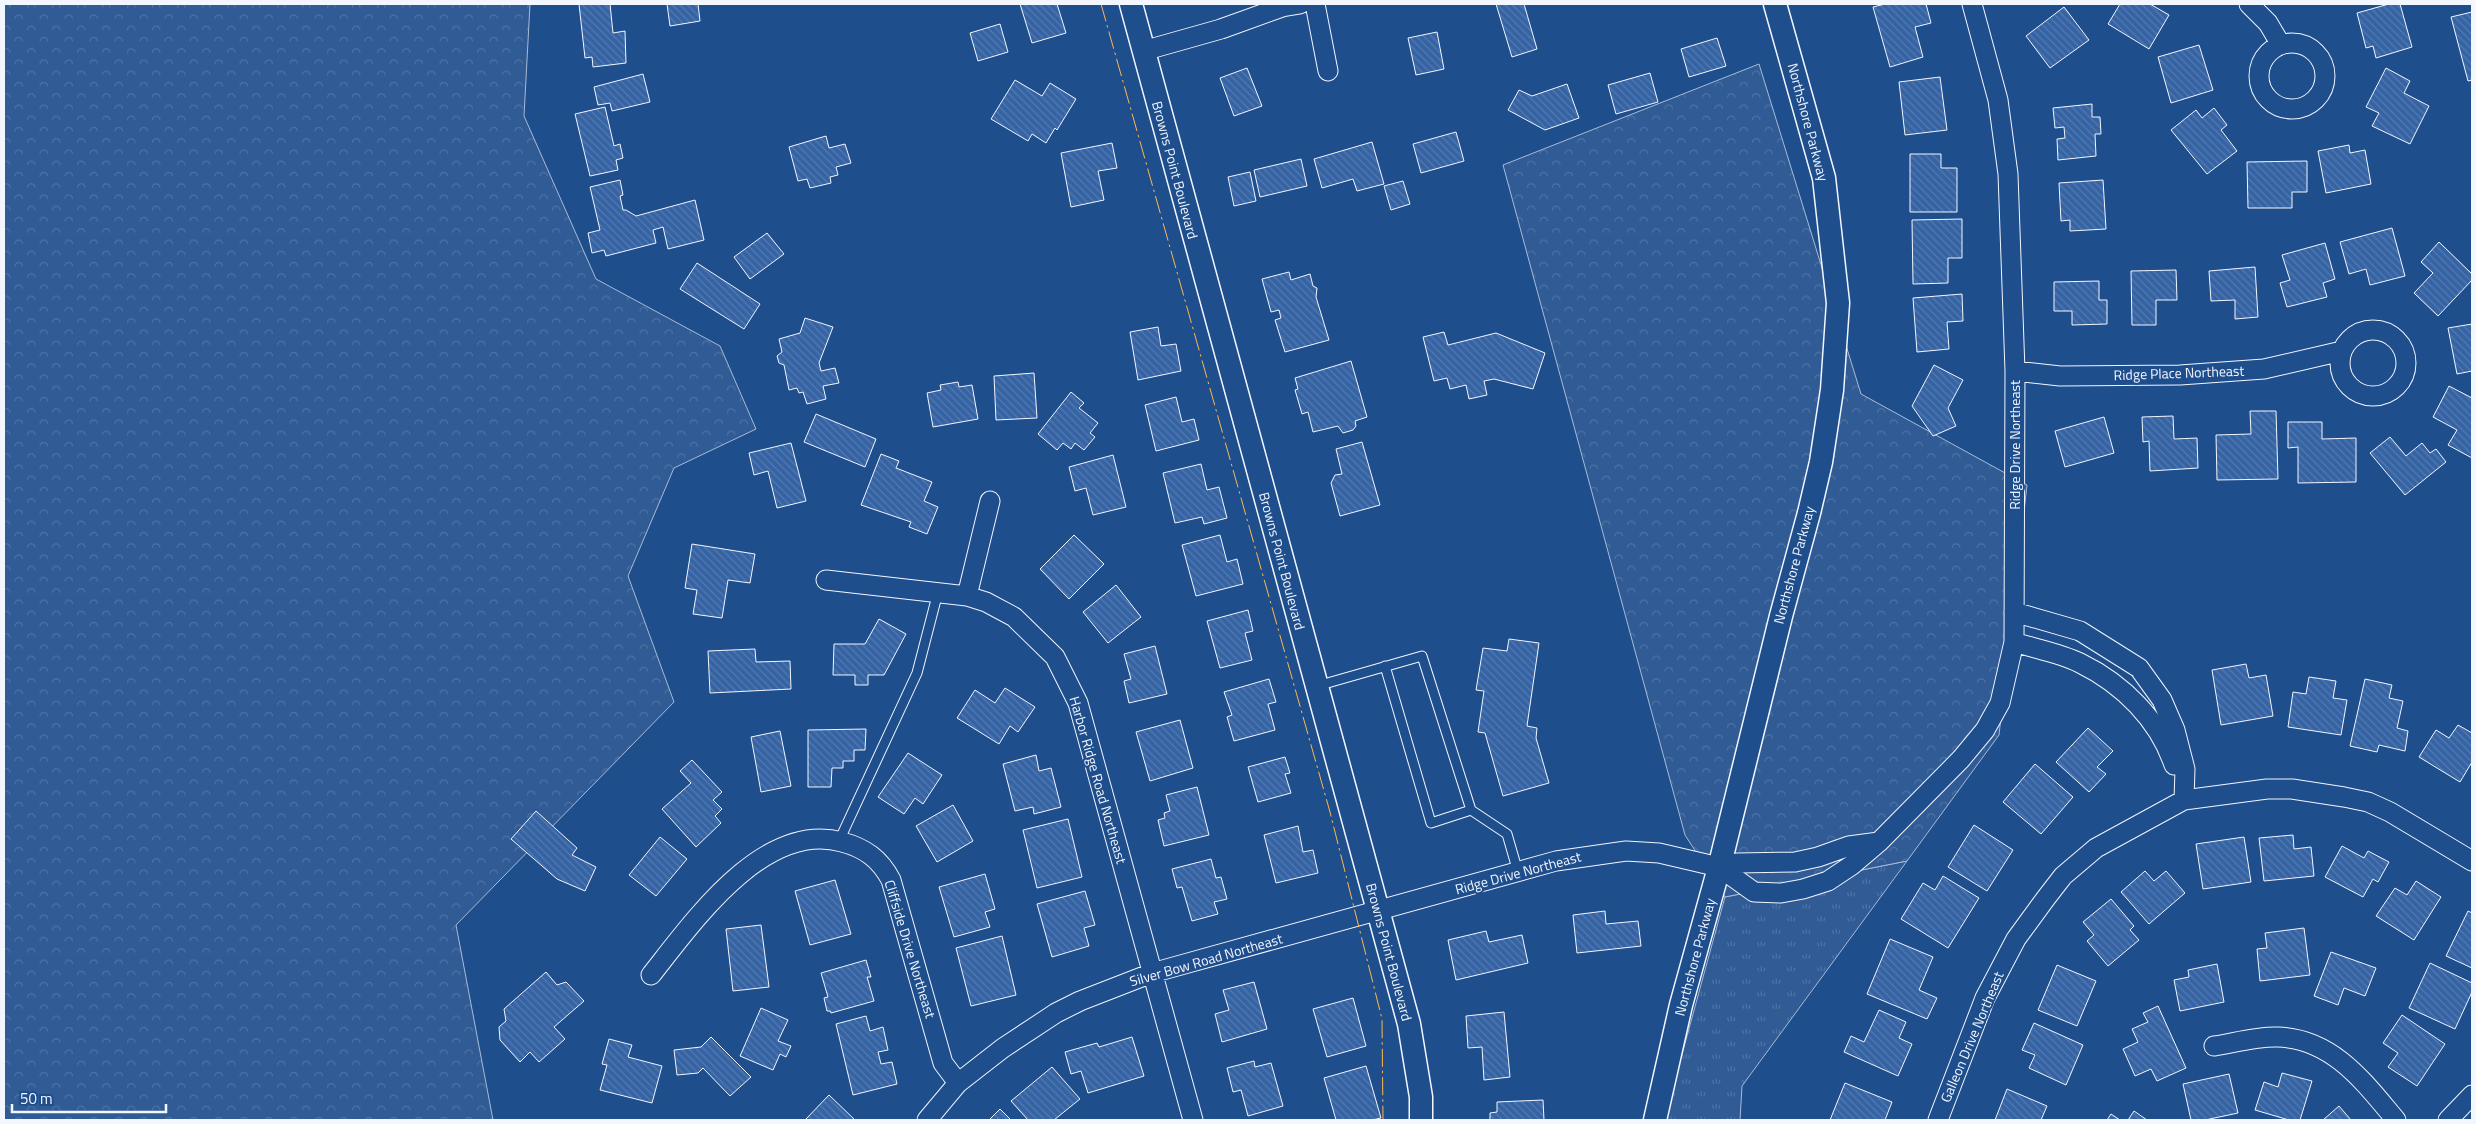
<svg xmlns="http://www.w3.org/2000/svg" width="2476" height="1124" font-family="'Titillium Web',sans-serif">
<defs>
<pattern id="grass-tufts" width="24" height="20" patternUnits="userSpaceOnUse" patternTransform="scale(1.25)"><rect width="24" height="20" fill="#305b95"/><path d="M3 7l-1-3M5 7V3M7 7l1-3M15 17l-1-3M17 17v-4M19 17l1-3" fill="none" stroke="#4e73a5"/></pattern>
<pattern id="forest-crowns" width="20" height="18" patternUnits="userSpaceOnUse" patternTransform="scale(1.25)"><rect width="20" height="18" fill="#305b95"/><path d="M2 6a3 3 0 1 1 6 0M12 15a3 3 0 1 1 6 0" fill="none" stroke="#4e73a5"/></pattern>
<pattern id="building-back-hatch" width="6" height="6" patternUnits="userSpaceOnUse" patternTransform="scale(1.25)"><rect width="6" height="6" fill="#3563a3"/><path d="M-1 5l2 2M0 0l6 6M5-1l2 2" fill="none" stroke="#537ab1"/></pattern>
</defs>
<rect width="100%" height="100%" fill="#1f4e8c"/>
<path fill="url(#grass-tufts)" stroke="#a8bbd7" d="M1907,861L1742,1086L1740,1120H1664L1725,897Z"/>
<path fill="url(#forest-crowns)" stroke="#a8bbd7" d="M4,4H530L524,116L596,279L720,346L756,429L674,468L628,576L674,702L456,925L493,1120H4Z
M1759,64L1861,394L2027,485L1999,735L1907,861L1725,897L1685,835L1503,165Z"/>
<path fill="url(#building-back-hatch)" stroke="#f2f6ff" d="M579,4H610L613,33L625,31L626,63L593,67L592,57L585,58Z
M667,4H698L700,21L670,26Z
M1020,4H1057L1066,33L1032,43Z
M1496,4H1524L1537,49L1512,57Z
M1885,4H1926L1931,23L1915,27L1923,57L1890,67L1873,7Z
M2120,4H2150L2169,15L2149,49L2108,24Z
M2389,4H2400L2412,47L2376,58L2373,46L2366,48L2357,13Z
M2064,7L2089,40L2050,68L2026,36Z
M2472,12V80L2468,81L2451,17Z
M1000,24L1008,52L978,61L970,33Z
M1437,32L1444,69L1416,75L1408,38Z
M1717,38L1726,66L1689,77L1681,49Z
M2199,45L2213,90L2171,103L2158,57Z
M1247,68L1262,106L1234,116L1220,78Z
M2386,68L2410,81L2404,93L2429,106L2410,144L2372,126L2379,113L2366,107Z
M1650,73L1658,102L1616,114L1608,85Z
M643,74L650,102L612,111L610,103L598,105L594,87Z
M1940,77L1947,130L1905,135L1899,82Z
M1015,80L1042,96L1050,83L1076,99L1057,130L1055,128L1046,143L1032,134L1028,141L991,119Z
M1567,84L1579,118L1545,130L1508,110L1519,90L1532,96Z
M2092,104V117H2100L2101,134H2095L2096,156L2058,160L2057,139L2065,138L2064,127L2055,128L2053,108Z
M605,107L614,146L620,144L623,158L616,160L618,170L590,176L575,114Z
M2214,108L2227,125L2221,130L2237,151L2207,174L2171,130L2196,110L2202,118Z
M1456,132L1464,161L1421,173L1413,144Z
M826,136L829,148L845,144L851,163L836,167L838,175L830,177L831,183L810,188L807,179L798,181L789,147Z
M1372,142L1384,184L1357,191L1353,179L1322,188L1314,159Z
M1112,143L1117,168L1098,171L1104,200L1071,207L1061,153Z
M2349,145L2350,153L2365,150L2371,184L2326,193L2318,151Z
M1910,154H1941V168H1957V212H1910Z
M1301,159L1307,186L1260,197L1254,170Z
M2307,161V192H2292V208H2248L2247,162Z
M1250,172L1256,201L1234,206L1228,177Z
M620,180L623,195L620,196L623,210H626L636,216L695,200L704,240L668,249L663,227L653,230L656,243L606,256L604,250L592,253L588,233L600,230L590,187Z
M2103,180L2106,229L2070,231V220L2061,221L2059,183Z
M1403,181L1410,204L1391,210L1384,186Z
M1962,219V258H1948V283L1913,284L1912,220Z
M2392,228L2405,276L2370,285L2366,269L2349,274L2340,242Z
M767,233L784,254L750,279L734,257Z
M2439,242L2472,274V280L2438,316L2414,293L2433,273L2421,262Z
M2325,243L2335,279L2323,283L2327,297L2287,307L2280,283L2290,280L2282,255Z
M697,263L760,304L744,329L680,289Z
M2255,267L2258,317L2235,319V300L2211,301L2209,271Z
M2176,270L2177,300H2156V325H2132L2131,271Z
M1289,272L1291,280L1310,274L1313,286L1317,288L1316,297L1329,340L1285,352L1275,320L1281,318L1279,310L1271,312L1262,279Z
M2099,281V300H2107V324L2072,325V311H2054V282Z
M1962,294L1963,321L1947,322L1949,349L1917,352L1913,298Z
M805,318L833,327L819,363L821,371L835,368L839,383L823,386L826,399L807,404L803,392L799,393L797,388L789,390L784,365L779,363L777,356L782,352L779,339L800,333Z
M2472,324V371L2457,374L2448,328Z
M1158,327L1161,346L1176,344L1181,371L1138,380L1130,332Z
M1444,332L1448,345L1496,333L1545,353L1533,389L1494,379L1484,381L1487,395L1469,399L1466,385L1450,389L1447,378L1434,381L1423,337Z
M1351,361L1367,417L1355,421L1356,426L1353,430L1343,433L1338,426L1313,432L1308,412L1302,414L1295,390L1298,389L1295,378Z
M1934,365L1963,380L1948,408L1956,426L1933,436L1912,406Z
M1034,373L1037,418L996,420L994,376Z
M958,382L959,387L972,385L978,419L933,427L927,393L941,390L940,385Z
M2449,386L2472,398V458L2448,445L2457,430L2433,417Z
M1071,392L1084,403L1079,408L1098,423L1090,433L1095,437L1084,450L1075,443L1071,449L1063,443L1057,450L1038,434Z
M1176,397L1182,422L1194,419L1199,440L1156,451L1145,405Z
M2250,411H2276L2278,479L2217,480L2216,435L2251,434Z
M816,414L876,439L865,467L804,442Z
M2173,416L2174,439L2197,438L2198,468L2150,471L2149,441L2143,442L2142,417Z
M2104,417L2114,453L2065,467L2055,431Z
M2288,422H2322V439L2356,438V482L2298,483V447L2288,448Z
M2390,437L2406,456L2422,443L2430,453L2436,449L2446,462L2405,495L2370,453Z
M1362,442L1380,505L1340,516L1331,483L1335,475L1342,474L1336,449Z
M791,443L806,501L777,508L768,471L754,475L749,453Z
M881,454L899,461L896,468L932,482L924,501L938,507L927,534L909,527L911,522L861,505Z
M1113,455L1126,507L1093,515L1086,488L1075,491L1069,467Z
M1201,464L1207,490L1219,487L1227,518L1204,524L1202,517L1175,523L1163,473Z
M1074,535L1104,564L1069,599L1040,569Z
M1220,535L1227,562L1237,559L1243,584L1196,596L1182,545Z
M692,544L755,554L750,583L728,580L722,618L693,614L697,590L685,588Z
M1116,585L1141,617L1108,643L1083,612Z
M1248,610L1253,631L1245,633L1252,660L1220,668L1207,621Z
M879,619L906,634L884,675H868V685H855V675H833L834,644H865Z
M1509,639L1539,643L1527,726L1537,728L1536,738L1549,783L1503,796L1485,733L1478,732L1484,691L1476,690L1483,648L1507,651Z
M1155,646L1167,694L1129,703L1124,681L1131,679L1124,654Z
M755,649L756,662L790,661L791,689L710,693L708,651Z
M2246,664L2249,678L2266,675L2273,716L2221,725L2212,670Z
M2309,677L2336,681L2333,698L2347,700L2341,735L2288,727L2293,692L2306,694Z
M1269,679L1276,702L1268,704L1275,730L1234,741L1227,717L1232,715L1224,692Z
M2365,679L2392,685L2389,698L2403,701L2397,728L2408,731L2405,751L2379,745L2377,752L2350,746Z
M1005,688L1035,707L1018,732L1010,726L999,744L957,718L975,690L995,703Z
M1180,720L1193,768L1150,781L1136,732Z
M2458,725L2472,733V762L2460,782L2419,757L2436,730L2449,738Z
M2088,728L2113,751L2097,767L2106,774L2089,792L2056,762Z
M866,729L865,750H854V761H843V768H832L831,787H808V730Z
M780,731L791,786L761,792L751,737Z
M908,753L942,775L923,804L915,798L904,814L878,797Z
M1036,755L1039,771L1051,768L1061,807L1034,814L1033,807L1015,811L1003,764Z
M1285,757L1290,773L1285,774L1291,793L1258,802L1248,767Z
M692,760L722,792L713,800L722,809L715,816L721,823L696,847L662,809L691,783L680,771Z
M2035,764L2073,797L2041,834L2003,802Z
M1197,787L1209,835L1164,846L1158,820L1165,818L1164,813L1170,811L1166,795Z
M953,805L973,841L937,862L916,826Z
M536,811L577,848L572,855L596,867L585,891L557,879L511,839Z
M1068,819L1082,877L1037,888L1023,830Z
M1974,825L2013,850L1987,891L1948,867Z
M1298,826L1303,852L1313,850L1318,873L1276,883L1264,835Z
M2293,835L2294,849L2311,847L2314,876L2264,881L2259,838Z
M660,837L687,859L656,896L629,875Z
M2244,837L2251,882L2203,889L2196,844Z
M2342,846L2364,858L2368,851L2389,862L2378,882L2373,879L2363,897L2325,877Z
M1211,859L1216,878L1221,877L1227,899L1214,902L1218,914L1192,921L1182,887L1177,888L1172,869Z
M2145,871L2154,881L2166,871L2185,893L2149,924L2121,892Z
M985,874L995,909L985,912L990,927L954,937L939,887Z
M1943,876L1979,898L1948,948L1901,919L1923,883L1935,890Z
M835,880L851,934L810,945L795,891Z
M2416,881L2441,897L2414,940L2376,916L2395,888L2407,895Z
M1085,891L1095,925L1084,928L1089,946L1052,957L1037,904Z
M2111,899L2134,926L2130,930L2139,940L2108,966L2087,941L2094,935L2083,922Z
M1605,911L1606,924L1638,921L1641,946L1577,953L1573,915Z
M2468,911L2472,913V968L2446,956Z
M761,925L769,987L733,991L726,929Z
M2304,928L2310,975L2260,981L2257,949L2267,948L2265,933Z
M1486,931L1489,942L1522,935L1528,963L1456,980L1448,940Z
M1002,936L1016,995L971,1006L956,948Z
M1890,939L1933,957L1919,990L1937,998L1927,1019L1867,994Z
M2331,952L2376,968L2365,996L2344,988L2338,1005L2314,996Z
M866,960L871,977H867L874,1001L831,1013L830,1011H827L824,998L828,997L821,973Z
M2430,963L2472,983V992L2455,1029L2409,1008Z
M2217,964L2224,1002L2180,1011L2174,980L2189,977L2188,970Z
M2057,965L2096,981L2077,1026L2038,1010Z
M546,972L557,985L566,982L584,1001L554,1027L565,1039L539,1062L530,1052L520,1062L500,1040L499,1027L506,1021L504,1009Z
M1254,982L1267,1029L1222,1042L1215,1014L1229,1010L1223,990Z
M1353,998L1366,1046L1327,1057L1313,1009Z
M2158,1006L2186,1068L2157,1081L2151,1069L2135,1076L2123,1049L2138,1042L2132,1029L2148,1022L2143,1013Z
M761,1008L788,1020L778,1041L791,1046L786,1057L780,1054L773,1070L740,1056Z
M1879,1010L1906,1022L1899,1038L1912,1044L1898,1076L1844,1052L1851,1036L1864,1042Z
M1504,1012L1510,1077L1484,1080L1482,1047L1468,1048L1466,1016Z
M2402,1015L2445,1044L2417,1086L2388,1067L2398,1053L2383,1043Z
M866,1016L870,1031L883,1027L888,1050L878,1052L881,1064L892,1062L897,1084L853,1095L836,1024Z
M2034,1023L2083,1045L2066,1085L2029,1068L2035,1055L2022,1050Z
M711,1037L751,1077L730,1096L703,1068L698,1073L677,1075L674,1050L701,1047Z
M1132,1037L1144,1076L1088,1093L1081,1071L1071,1074L1065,1052L1097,1043L1099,1047Z
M609,1039L632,1045L628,1057L662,1066L652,1103L600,1090L607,1065L602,1064Z
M1254,1061L1255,1067L1271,1063L1283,1106L1248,1116L1241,1090L1233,1092L1227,1068Z
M1366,1066L1381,1118L1372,1120H1336L1324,1078Z
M1052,1067L1080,1099L1054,1120H1028L1011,1101Z
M2282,1073L2312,1081L2300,1120H2289L2255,1110L2264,1082L2278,1087Z
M2229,1074L2238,1113L2205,1120H2191L2183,1084Z
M1845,1083L1892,1102L1885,1120H1830Z
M2007,1089L2047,1106L2041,1120H1995Z
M829,1095L855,1120H805Z
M1543,1100L1544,1120H1490V1113L1497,1112V1102Z
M2339,1106L2351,1120H2323Z
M1000,1109L1011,1120H989Z
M2134,1111L2147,1120H2128Z
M2111,1114L2120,1120H2107Z"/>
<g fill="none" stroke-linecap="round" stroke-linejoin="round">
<g stroke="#f2f6ff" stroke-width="11">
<path id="service" d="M1385,666L1431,823L1471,810
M1317,686L1422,656L1471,810L1507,834L1518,872
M839,841L917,673L938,592"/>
</g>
<g stroke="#f2f6ff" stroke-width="21">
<path id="minor" d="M1315,4L1328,71
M2249,4L2268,23L2281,45
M2259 76a33 33 0 1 1 66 0a33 33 0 1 1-66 0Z
M1143,51L1221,29L1282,7L1300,4
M2340 363a33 33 0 1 1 66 0a33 33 0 1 1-66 0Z
M2015,371L2060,376L2180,375L2264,369L2342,351
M826,580L967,596L986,602L1014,617L1055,657L1078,703L1193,1120
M967,596L990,501
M2014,612L2080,631L2139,668L2162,700L2175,730L2185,769L2184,800
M2014,642C2036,649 2060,653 2080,663C2123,684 2159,720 2174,765
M1719,867L1737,863L1795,862L1818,857L1849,846L1879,842
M651,975C693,922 764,820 842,842C865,848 880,859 891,880L943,1063L958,1083
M2214,1046C2234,1043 2258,1036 2278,1037C2333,1039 2364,1082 2396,1120
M927,1120L958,1083L1003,1048L1056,1013L1080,1001L1152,973L1556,861L1626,851L1659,853L1719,867L1754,892L1781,893L1803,889L1828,881L1852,865L1879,842L1961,759L1985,730L2000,703L2014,642L2015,371L2008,174L1998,100L1972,4
M1938,1120L1985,998L2016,939L2046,898L2063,876L2096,848L2184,800L2267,789H2292L2344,797L2368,802L2390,812L2472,861
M2448,1120L2472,1095"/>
</g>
<g stroke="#f2f6ff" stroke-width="25">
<path id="tertiary" d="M1131,4L1409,1024L1421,1097V1120
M1655,1120L1681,1005L1720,864L1781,616L1809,513L1821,462L1832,390L1838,303L1824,178L1775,4"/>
</g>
<use href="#service" stroke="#1f4e8c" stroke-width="9"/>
<use href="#minor" stroke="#1f4e8c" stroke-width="19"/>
<use href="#tertiary" stroke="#1f4e8c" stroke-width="22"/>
<path stroke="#ffb74d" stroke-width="1" stroke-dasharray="18 4 2.5 4" stroke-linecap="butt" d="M1101,4L1330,812L1382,1019L1383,1120"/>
</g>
<g text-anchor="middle" stroke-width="4" stroke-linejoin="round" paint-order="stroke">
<g font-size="14" fill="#f2f6ff" stroke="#1f4e8c">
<text transform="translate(1808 122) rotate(75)" y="5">Northshore Parkway</text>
<text transform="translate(1175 170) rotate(75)" y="5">Browns Point Boulevard</text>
<text transform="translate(2179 373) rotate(-2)" y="5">Ridge Place Northeast</text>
<text transform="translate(2015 445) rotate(-90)" y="5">Ridge Drive Northeast</text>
<text transform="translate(1282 561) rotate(75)" y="5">Browns Point Boulevard</text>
<text transform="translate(1794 565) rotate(-75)" y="5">Northshore Parkway</text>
<text transform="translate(1098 780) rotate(74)" y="5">Harbor Ridge Road Northeast</text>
<text transform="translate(1518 873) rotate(-15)" y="5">Ridge Drive Northeast</text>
<text transform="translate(910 949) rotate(73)" y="5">Cliffside Drive Northeast</text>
<text transform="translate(1389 952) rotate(75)" y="5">Browns Point Boulevard</text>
<text transform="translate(1695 957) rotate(-75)" y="5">Northshore Parkway</text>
<text transform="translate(1206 960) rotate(-16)" y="5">Silver Bow Road Northeast</text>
<text transform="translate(1972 1037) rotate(-67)" y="5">Galleon Drive Northeast</text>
</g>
</g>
<rect width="2476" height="1124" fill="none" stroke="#f2f6ff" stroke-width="10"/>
<path d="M12 1104v8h154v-8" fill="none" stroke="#f2f6ff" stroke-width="2.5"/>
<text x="20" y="1104" font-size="15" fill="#f2f6ff" stroke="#1f4e8c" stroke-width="4" paint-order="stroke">50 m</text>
</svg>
